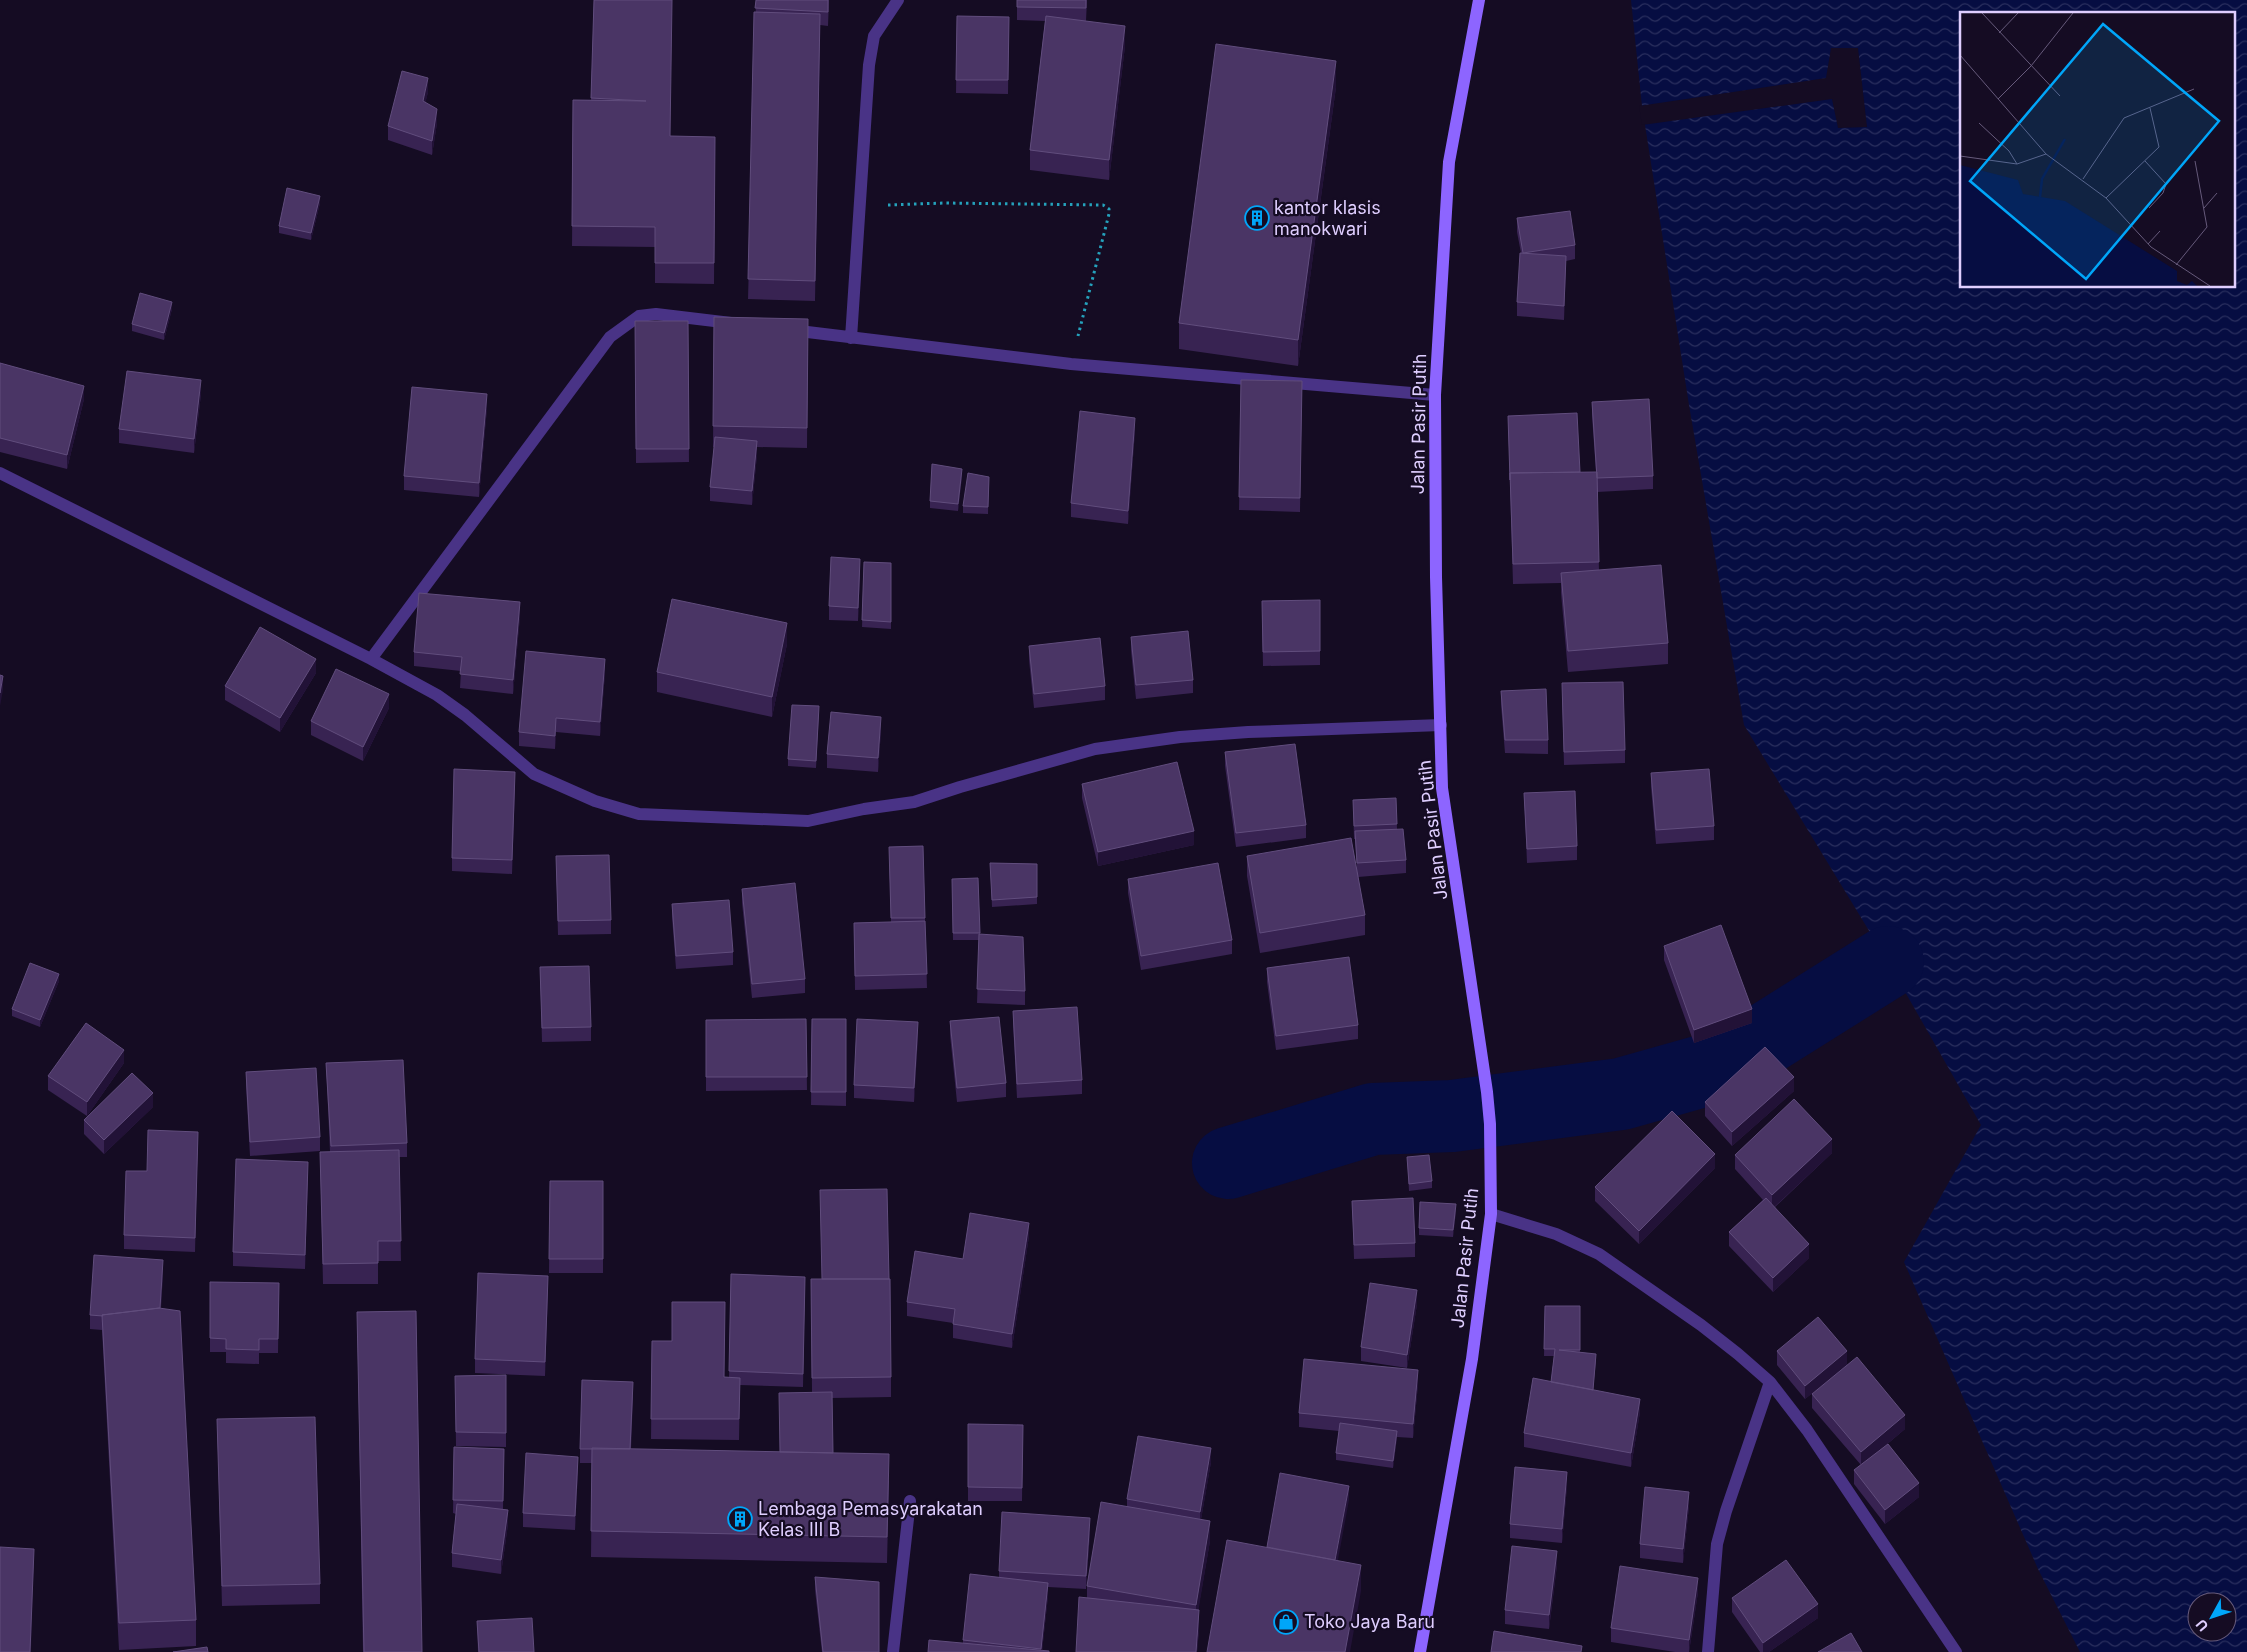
<svg xmlns="http://www.w3.org/2000/svg" width="2247" height="1652" font-family="Inter,sans-serif">
<defs>
<pattern id="water-waves" width="16" height="10" patternUnits="userSpaceOnUse" patternTransform="scale(1.25)"><rect width="16" height="10" fill="#060d42"/><path d="M0 5q4-4 8 0t8 0" fill="none" stroke="#2a2f5e"/></pattern>
</defs>
<rect width="100%" height="100%" fill="#150c23"/>
<path fill="url(#water-waves)" fill-rule="evenodd" d="M1631,0H2247V1652H2080L2038,1569L1904,1262L1981,1125L1888,962L1744,725L1689,405L1642,106ZM1961,14H2233V286H1961ZM2197,1602H2227V1632H2197Z"/>
<path fill="#150c23" d="M1831,48H1858L1867,127L1838,128L1832,99L1642,125L1639,106L1826,78Z"/>
<g fill="none" stroke-linecap="round" stroke-linejoin="round">
<path stroke="#060d42" stroke-width="72" d="M1228,1163L1373,1119L1452,1116L1621,1094L1724,1065L1888,962"/>
<path stroke="#25a2bc" stroke-width="3" stroke-dasharray="2.5 4" stroke-linecap="butt" d="M888,205L944,203L1103,205L1109,209V214L1078,336"/>
<path stroke="#493386" stroke-width="12" d="M791,330L1071,364L1435,395
M851,338L869,65L874,36L898,0
M0,473L371,659L437,695L465,715L534,774L595,801L639,814L808,821L864,809L914,802L960,787L1095,749L1180,737L1248,732L1441,725
M371,659L610,337L639,316L656,314L731,323
M1491,1214L1556,1234L1599,1254L1701,1325L1738,1354L1770,1382L1807,1430L1956,1652
M893,1652L910,1501
M1708,1652L1717,1544L1726,1511L1770,1382"/>
<path stroke="#8d65ff" stroke-width="12" d="M1420,1652L1472,1359L1491,1214L1490,1124L1487,1092L1442,788L1436,577L1435,395L1449,162L1479,0"/>
</g>
<path fill="#382352" d="M594,0L670,136L715,137L714,284L655,283V247L572,246L573,100H591Z
M756,0H829L828,26L820,25L815,301L748,299Z
M1017,0H1087L1086,21L1125,46L1109,180L1030,170V150L1045,21L1017,20Z
M957,16L1009,17L1008,94L956,93Z
M1336,87L1298,366L1179,349V323Z
M428,92L425,103L437,123L432,155L388,140V126Z
M320,203L311,240L279,233V226Z
M1517,218L1575,245V259L1566,261L1564,320L1517,316V302L1521,253L1517,232Z
M172,309L164,340L132,331V324Z
M714,317L808,319L807,448L757,447V455L752,505L710,501V487L714,447H713Z
M635,321H688L689,462L636,463Z
M0,363L84,399L67,469L0,452Z
M1241,380L1302,381L1300,512L1239,510Z
M201,394L194,453L119,443V429Z
M1592,402L1653,476V489L1597,492L1599,570L1668,643V664L1568,672L1561,593V583L1513,584L1508,416L1580,472H1596L1592,416Z
M487,408L479,497L404,490V476Z
M1135,431L1128,524L1071,517V503Z
M962,476L958,511L930,508V501Z
M989,477L988,514L963,513V506Z
M864,562L891,563V629L862,627Z
M860,572L858,621L829,620V606Z
M1320,600V665L1263,666L1262,615Z
M520,616L513,694L460,688L461,671L414,666V652Z
M1131,637L1193,680V693L1136,699L1131,651Z
M787,644L772,717L657,692V672Z
M1029,646L1105,686V700L1034,708L1029,660Z
M316,673L280,732L225,700V686Z
M605,673L600,736L556,732L555,749L519,746V732Z
M1501,691L1548,740V754L1505,753L1501,705Z
M1562,697L1625,750V763L1564,765Z
M389,708L363,761L311,735V721Z
M819,713L816,768L788,766V759Z
M881,731L878,772L827,768V754Z
M1225,752L1306,825V838L1236,847L1225,766Z
M1651,773L1714,826V840L1656,844L1651,787Z
M1082,784L1194,845L1098,866L1082,798Z
M515,785L512,874L452,871V858Z
M1524,793L1577,846V860L1527,863Z
M1396,798L1397,829L1406,860V873L1358,877L1365,915V935L1260,953L1247,876V856L1357,868L1355,839H1354L1353,800Z
M923,846L927,988L855,990L854,923L891,922L889,847Z
M556,856L611,920V934L558,935Z
M990,863L1037,864V904L992,907Z
M978,878L980,934L1025,991V1005L977,1003L979,940H953L952,879Z
M1128,879L1232,940V954L1141,970L1128,893Z
M742,889L805,979V993L752,998L742,903Z
M672,904L733,952V965L676,969L672,917Z
M1664,946L1752,1023L1694,1043L1664,960Z
M540,967L591,1027V1041L542,1042Z
M1267,968L1358,1025V1039L1276,1050L1267,982Z
M59,981L40,1027L12,1016V1009Z
M1013,1011L1082,1080V1094L1017,1098L1013,1024Z
M806,1019L807,1090L706,1091V1020Z
M812,1019H846V1106L811,1105Z
M950,1021L1006,1083V1097L957,1102L950,1035Z
M918,1036L914,1102L854,1098V1085Z
M124,1063L87,1116L48,1090V1076Z
M326,1063L407,1143V1157H399L401,1261H378V1284H323L320,1152H330Z
M246,1072L320,1137V1151L250,1156L246,1086Z
M1794,1091L1732,1146L1705,1116V1102Z
M153,1107L104,1154L84,1134V1120Z
M198,1132L195,1252L124,1249V1235L147,1171Z
M1832,1153L1775,1207L1809,1258L1773,1292L1729,1246V1232L1763,1200L1735,1169V1155Z
M1407,1157L1432,1181V1188L1409,1191Z
M1715,1168L1639,1244L1595,1201V1187Z
M308,1176L305,1269L233,1266V1252Z
M550,1181H603V1273H549Z
M1352,1201L1415,1243V1257L1354,1259Z
M1456,1211L1453,1237L1419,1235V1228Z
M1029,1236L1012,1348L953,1338V1323L907,1316V1302L963,1259Z
M163,1274L161,1308L196,1620V1646L119,1650L102,1330L90,1329V1315Z
M731,1274L805,1277L803,1387L740,1385L739,1440L651,1439L652,1341L724,1377L729,1378Z
M811,1279H821L891,1377V1397L832,1398L833,1453L889,1481L887,1563L591,1557L592,1463H580V1449L633,1396L631,1449L780,1452L812,1392Z
M210,1282L279,1283L278,1353H259V1364L226,1363V1352H210Z
M548,1290L545,1376L475,1373V1359Z
M1417,1304L1407,1368L1361,1361V1347Z
M1545,1306H1580V1352L1596,1361L1593,1390L1640,1412L1631,1467L1524,1447V1433L1551,1382L1554,1356H1544Z
M357,1312L422,1652H363Z
M1777,1351L1847,1365L1805,1399L1777,1365Z
M506,1375V1447L456,1446L455,1376Z
M1418,1384L1413,1438L1397,1437L1393,1468L1336,1460V1453L1339,1431L1299,1427V1413Z
M1812,1394L1905,1429L1885,1446L1919,1497L1885,1524L1854,1484V1470L1861,1465L1812,1408Z
M217,1419L320,1584V1604L222,1606Z
M968,1424L1023,1425L1022,1501H968Z
M454,1447L504,1449L503,1510L508,1524L501,1574L452,1567V1553L456,1514L453,1513Z
M1211,1462L1201,1519L1210,1541L1198,1610L1199,1630L1197,1652H1076L1087,1598V1586L1127,1507V1499Z
M578,1470L575,1530L523,1527V1513Z
M1567,1486L1562,1543L1510,1538V1524Z
M1689,1506L1683,1563L1640,1558V1544Z
M1090,1532L1086,1589L1048,1587V1596L1042,1651L963,1644V1640L999,1577V1571Z
M1557,1565L1549,1629L1505,1624V1610Z
M815,1577L879,1652H822L815,1590Z
M1698,1592L1689,1652H1675L1611,1642V1628Z
M1732,1598L1818,1618L1769,1652H1760L1732,1612Z
M477,1621L534,1652H478Z"/>
<path fill="#221237" d="M820,14V34L815,301V281Z
M1125,26V46L1109,180V160Z
M1336,61V87L1298,366V340Z
M428,78V92L423,115V101Z
M437,109V123L432,155V141Z
M320,196V203L311,240V233Z
M1566,256V270L1564,320V306Z
M172,302V309L164,340V333Z
M201,380V394L194,453V439Z
M84,386V399L67,469V455Z
M487,394V408L479,497V483Z
M1135,418V431L1128,524V511Z
M757,441V455L752,505V491Z
M962,469V476L958,511V504Z
M860,559V572L858,621V608Z
M520,602V616L513,694V680Z
M787,623V644L772,717V697Z
M316,659V673L280,732V718Z
M605,659V673L600,736V722Z
M3,676V690L0,706V693Z
M389,694V708L363,761V747Z
M881,717V731L878,772V758Z
M556,718V732L555,749V736Z
M515,772V785L512,874V860Z
M1194,831V845L1098,866V852Z
M59,974V981L40,1027V1020Z
M1752,1009V1023L1694,1043V1030Z
M918,1022V1036L914,1102V1088Z
M124,1050V1063L87,1116V1102Z
M1794,1077V1091L1732,1146V1132Z
M153,1093V1107L104,1154V1140Z
M1832,1139V1153L1772,1209V1195Z
M1715,1154V1168L1639,1244V1231Z
M308,1162V1176L305,1269V1255Z
M1456,1204V1211L1453,1237V1230Z
M1029,1223V1236L1012,1348V1334Z
M1809,1244V1258L1773,1292V1278Z
M163,1260V1274L159,1334V1320Z
M548,1276V1290L545,1376V1362Z
M1417,1290V1304L1407,1368V1355Z
M1847,1351V1365L1805,1399V1386Z
M1418,1370V1384L1413,1438V1424Z
M1640,1399V1412L1631,1467V1453Z
M1905,1415V1429L1861,1466V1452Z
M1397,1431V1438L1393,1468V1461Z
M1211,1448V1462L1200,1526V1512Z
M578,1457V1470L575,1530V1516Z
M1567,1472V1486L1562,1543V1529Z
M1919,1483V1497L1885,1524V1510Z
M1349,1486V1500L1335,1576V1562Z
M1689,1492V1506L1683,1563V1549Z
M508,1510V1524L501,1574V1560Z
M1090,1518V1532L1086,1589V1576Z
M1210,1521V1541L1196,1625V1605Z
M34,1549L31,1652H30Z
M1557,1551V1565L1549,1629V1615Z
M1361,1565V1591L1350,1652H1345Z
M1698,1578V1592L1689,1652V1640Z
M1048,1583V1596L1042,1652H1041Z
M1818,1604V1618L1769,1652H1763V1643Z
M1199,1610V1630L1197,1652H1196Z"/>
<path fill="#4a3565" stroke="#614d7d" d="M594,0H672L670,136L715,137L714,263H655V227L572,226L573,100L646,101L591,98Z
M756,0H828V12L755,8Z
M1017,0H1086V8L1017,7Z
M754,12L820,14L815,281L748,279Z
M957,16L1009,17L1008,80H956Z
M1046,16L1125,26L1109,160L1030,150Z
M1216,44L1336,61L1298,340L1179,323Z
M402,71L428,78L423,101L437,109L432,141L388,126Z
M287,188L320,196L311,233L279,226Z
M1570,211L1575,245L1523,253L1517,218Z
M1520,253L1566,256L1564,306L1517,302Z
M140,293L172,302L164,333L132,324Z
M714,317L808,319L807,428L713,426Z
M635,321H688L689,449H636Z
M0,363L84,386L67,455L0,438Z
M127,371L201,380L194,439L119,429Z
M1241,380L1302,381L1300,498L1239,497Z
M412,387L487,394L479,483L404,476Z
M1649,399L1653,476L1597,478L1592,402Z
M1080,411L1135,418L1128,511L1071,503Z
M1577,413L1580,472L1510,473V480L1508,416Z
M715,437L757,441L752,491L710,487Z
M932,464L962,469L958,504L930,501Z
M1597,472L1599,562L1513,564L1510,473Z
M968,473L989,477L988,507L963,506Z
M831,557L860,559L858,608L829,606Z
M864,562L891,563V622L862,620Z
M1661,565L1668,643L1568,651L1561,573Z
M419,593L520,602L513,680L460,674L462,657L414,652Z
M672,599L787,623L772,697L657,672Z
M1320,600V651L1263,652L1262,601Z
M260,627L316,659L280,718L225,686Z
M1188,631L1193,680L1136,685L1131,637Z
M1100,638L1105,686L1034,694L1029,646Z
M526,651L605,659L600,722L556,718L555,736L519,732Z
M336,669L389,694L363,747L311,721Z
M0,675L3,676L0,693Z
M1623,682L1625,750L1564,752L1562,683Z
M1546,689L1548,740H1505L1501,691Z
M792,705L819,706L816,761L788,759Z
M831,712L881,717L878,758L827,754Z
M1295,744L1306,825L1236,833L1225,752Z
M1177,762L1194,831L1098,852L1082,784Z
M454,769L515,772L512,860L452,858Z
M1709,769L1714,826L1656,830L1651,773Z
M1575,791L1577,846L1527,849L1524,793Z
M1396,798L1397,824L1354,826L1353,800Z
M1403,829L1406,860L1357,863L1355,831Z
M1351,838L1365,915L1260,933L1247,856Z
M923,846L925,918H891L889,847Z
M609,855L611,920L558,921L556,856Z
M990,863L1037,864V897L992,900Z
M1218,863L1232,940L1141,956L1128,879Z
M978,878L980,933H953L952,879Z
M795,883L805,979L752,984L742,889Z
M729,900L733,952L676,956L672,904Z
M925,921L927,974L855,976L854,923Z
M1721,925L1752,1009L1694,1030L1664,946Z
M979,934L1023,937L1025,991L977,989Z
M1349,957L1358,1025L1276,1036L1267,968Z
M30,963L59,974L40,1020L12,1009Z
M589,966L591,1027L542,1028L540,967Z
M1077,1007L1082,1080L1017,1084L1013,1011Z
M999,1017L1006,1083L957,1088L950,1021Z
M806,1019L807,1077H706V1020Z
M812,1019H846V1092H811Z
M857,1019L918,1022L914,1088L854,1085Z
M86,1023L124,1050L87,1102L48,1076Z
M1765,1047L1794,1077L1732,1132L1705,1102Z
M403,1060L407,1143L331,1146L326,1063Z
M316,1068L320,1137L250,1142L246,1072Z
M132,1073L153,1093L104,1140L84,1120Z
M1794,1099L1832,1139L1772,1195L1735,1155Z
M1672,1111L1715,1154L1639,1231L1595,1187Z
M148,1130L198,1132L195,1238L124,1235L126,1171H147Z
M399,1150L401,1241H378V1263L323,1264L320,1152Z
M1429,1155L1432,1181L1409,1184L1407,1157Z
M236,1159L308,1162L305,1255L233,1252Z
M550,1181H603V1259H549Z
M887,1189L889,1279H822L820,1190Z
M1413,1198L1415,1243L1354,1245L1352,1201Z
M1766,1198L1809,1244L1773,1278L1729,1232Z
M1420,1202L1456,1204L1453,1230L1419,1228Z
M970,1213L1029,1223L1012,1334L953,1324L955,1309L907,1302L915,1251L963,1259Z
M94,1255L163,1260L160,1308L102,1315L103,1316L90,1315Z
M478,1273L548,1276L545,1362L475,1359Z
M731,1274L805,1277L803,1374L729,1371Z
M811,1279H890L891,1377L812,1378Z
M210,1282L279,1283L278,1339H259V1350L226,1349V1339L210,1338Z
M1370,1283L1417,1290L1407,1355L1361,1347Z
M672,1302H725L724,1377L740,1378L739,1419H651L652,1341H672Z
M1545,1306H1580V1350H1559L1596,1354L1593,1390L1551,1382L1555,1349H1544Z
M159,1308L180,1311L196,1620L119,1623L102,1315Z
M416,1311L422,1652H364L357,1312Z
M1818,1317L1847,1351L1805,1386L1777,1351Z
M1857,1357L1905,1415L1861,1452L1812,1394Z
M1304,1359L1418,1370L1413,1424L1299,1413Z
M506,1375V1433L456,1432L455,1376Z
M1533,1378L1640,1399L1631,1453L1524,1433Z
M582,1380L633,1382L630,1449H580Z
M832,1392L833,1453L780,1452L779,1393Z
M315,1417L320,1584L222,1586L217,1419Z
M1340,1423L1397,1431L1393,1461L1336,1453Z
M968,1424L1023,1425L1022,1488L968,1487Z
M1138,1436L1211,1448L1200,1512L1127,1499Z
M1888,1444L1919,1483L1885,1510L1854,1470Z
M454,1447L504,1449L503,1501L453,1500Z
M592,1448L889,1454L887,1537L591,1531Z
M526,1453L578,1457L575,1516L523,1513Z
M1515,1467L1567,1472L1562,1529L1510,1524Z
M1280,1473L1349,1486L1335,1560L1267,1547Z
M1645,1487L1689,1492L1683,1549L1640,1544Z
M1101,1502L1210,1521L1196,1605L1087,1586Z
M457,1504L508,1510L501,1560L452,1553Z
M1002,1512L1090,1518L1086,1576L999,1571Z
M1227,1540L1361,1565L1345,1652H1207Z
M1512,1546L1557,1551L1549,1615L1505,1610Z
M0,1547L34,1549L30,1652H0Z
M1786,1560L1818,1604L1763,1643L1732,1598Z
M1620,1566L1698,1578L1689,1640L1611,1628Z
M970,1574L1048,1583L1041,1649L963,1640Z
M815,1577L879,1582V1652H823Z
M1079,1597L1199,1610L1196,1652H1076Z
M532,1618L534,1652H479L477,1621Z
M1494,1631L1582,1646L1581,1652H1491Z
M1851,1633L1862,1652H1818Z
M929,1640L1049,1651V1652H928Z
M207,1647L208,1652H173Z"/>
<defs>
<g id="building-ring" transform="scale(1.25)"><circle r="9.5" fill="#150c23" stroke="#00a6f9" stroke-width="1.5"/><path d="M-4-6H4V6H1V3H-1V6H-4ZM-2.5-4.3h1.7v1.8h-1.7ZM.8-4.3h1.7v1.8H.8ZM-2.5-1h1.7V.8h-1.7ZM.8-1h1.7V.8H.8Z" fill="#00a6f9"/></g>
<g id="shop-ring" transform="scale(1.25)"><circle r="9.5" fill="#150c23" stroke="#00a6f9" stroke-width="1.5"/><path d="M-5-2.5h2.3a2.7 3.5 0 0 1 5.4 0H5L5.5 6h-11ZM-1.5-2.5h3a1.5 2.3 0 0 0-3 0Z" fill="#00a6f9"/></g>
</defs>
<g fill-rule="evenodd">
<use href="#building-ring" x="1257" y="218"/>
<use href="#building-ring" x="740" y="1519"/>
<use href="#shop-ring" x="1286" y="1622"/>
</g>
<g text-anchor="middle" stroke-width="4.5" stroke-linejoin="round" paint-order="stroke">
<g font-size="18" fill="#dfceff" stroke="#150c23" text-anchor="start">
<text x="1274" y="214">kantor klasis<tspan x="1274" dy="21">manokwari</tspan></text>
<text x="758" y="1515">Lembaga Pemasyarakatan<tspan x="758" dy="21">Kelas III B</tspan></text>
<text x="1304" y="1628">Toko Jaya Baru</text>
</g>
<g font-size="18" fill="#dfceff" stroke="#150c23">
<text transform="translate(1419 424) rotate(-89)" y="6">Jalan Pasir Putih</text>
<text transform="translate(1433 830) rotate(-97)" y="6">Jalan Pasir Putih</text>
<text transform="translate(1465 1258) rotate(-84)" y="6">Jalan Pasir Putih</text>
</g>
</g>
<g transform="translate(1960 12)">
<rect width="275" height="275" fill="#150c23"/>
<path d="M0,153L58,168L63,182L105,189L217,259V269L227,273L232,269L237,274H0Z" fill="#060d42"/>
<path fill="none" stroke="#060d42" stroke-width="2.5" d="M80,185L82,167L105,127"/>
<path fill="none" stroke="#665a7b" stroke-width="1" d="M22,1L100,84M39,21L58,1M0,43L86,142L146,186L191,235L250,274M38,87L71,54L113,1M19,111L49,139L57,152M0,144L57,152L86,142M185,149L206,172L203,181L189,196M123,167L164,106L234,77M146,186L199,135L190,96M244,196L257,181M188,232L200,219M216,253L247,215L235,149"/>
<path fill="#00a6f9" fill-opacity="0.15" stroke="#00a6f9" stroke-width="2.5" d="M143,12L259,109L126,267L10,169Z"/>
<rect width="275" height="275" fill="none" stroke="#dfceff" stroke-width="2.5"/>
</g>
<g transform="translate(2212 1617) rotate(230)"><circle r="24" fill="#150c23" stroke="#665a7b"/>
<path d="M0-4L9 19L0 12L-9 19Z" fill="#00a6f9"/>
<text y="-8" font-size="14" font-weight="bold" text-anchor="middle" fill="#dfceff">U</text>
</g>
</svg>
